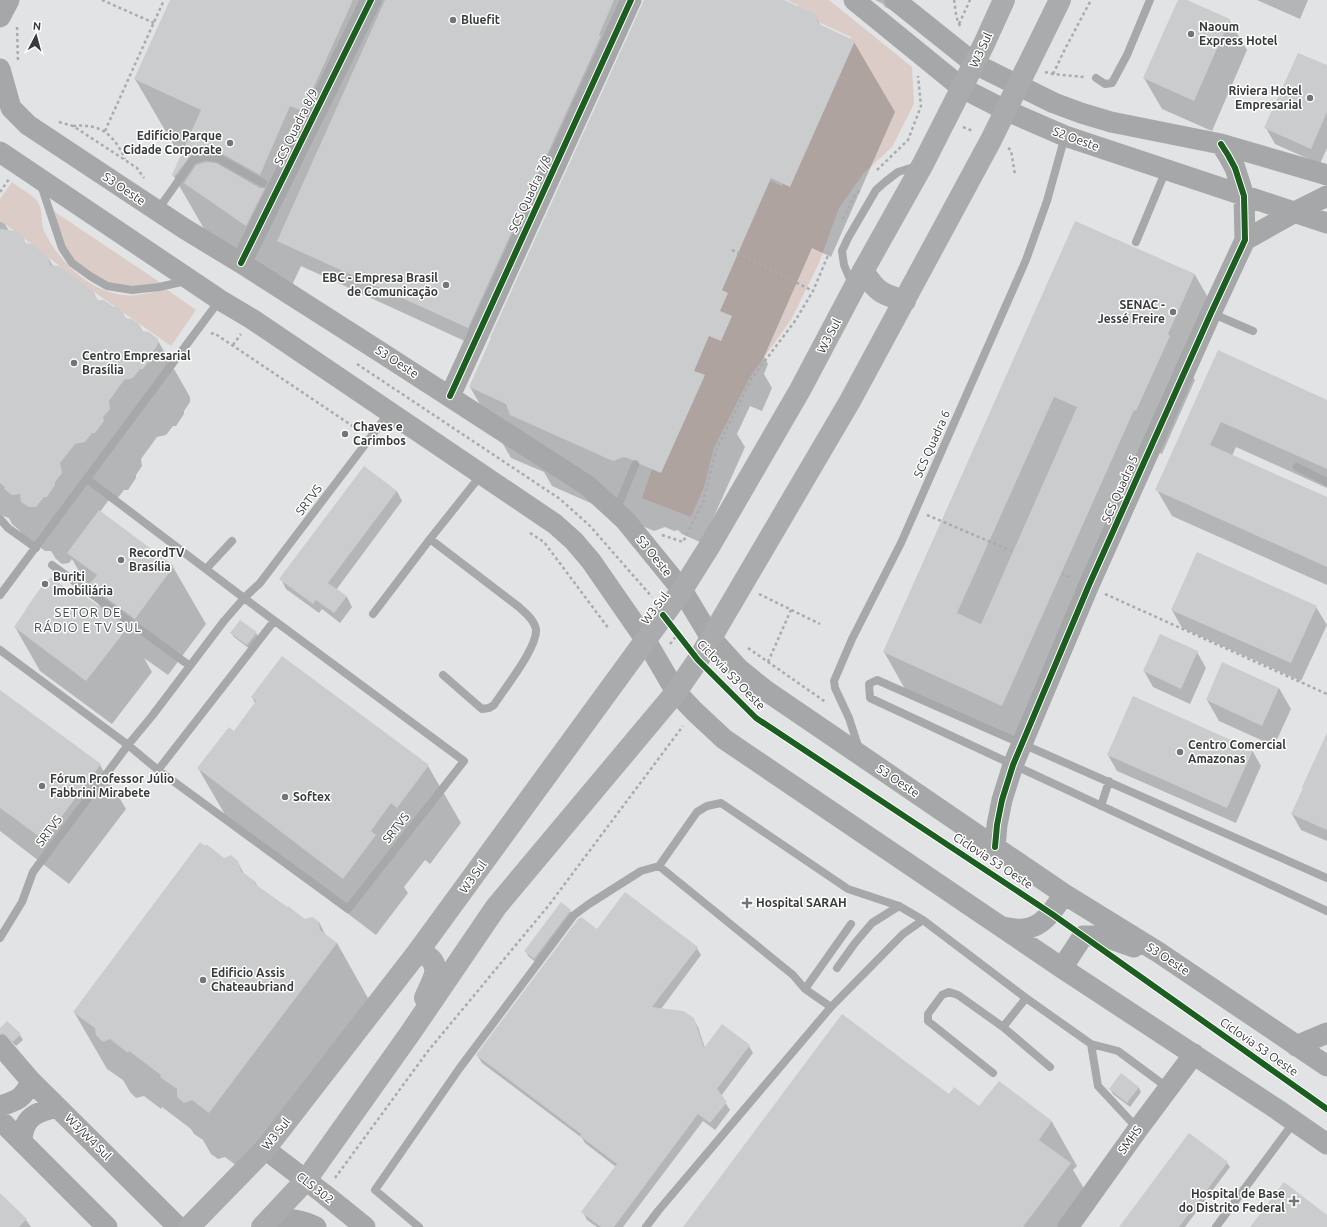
<svg xmlns="http://www.w3.org/2000/svg" width="1327" height="1227" font-family="Ubuntu,sans-serif">
<rect width="100%" height="100%" fill="#e1e3e5"/>
<path fill="#dbccc8" d="M787,0H829L912,67L914,104L892,147L863,174L839,208L819,263L791,320L750,377L714,448L704,487L691,517L642,498L651,472L693,377L681,354L759,187L771,181L782,186L851,37L803,15L798,5Z
M12,182C18,187 33,195 37,201C39,203 41,209 41,212C43,219 41,227 45,233C60,262 89,291 123,295C137,297 152,292 166,289L196,310L171,346L80,282L0,220V199Z
M52,210L161,283L133,288L106,283L73,260L65,247Z"/>
<path fill="#0003" d="M171,0H635L480,348L301,266L287,296L214,246L173,175L183,153L176,149L135,79Z
M645,0H782L814,14L821,26L854,42L895,112L831,257L812,248L764,357L768,364L764,374L772,388L762,411L750,406L737,434L745,447L702,543L682,534L678,530L674,531L665,527L654,531L552,486L544,472L511,458L470,387Z
M875,0H911L900,14L885,7L883,4Z
M1179,0H1185L1229,20L1247,50L1212,131L1162,109L1144,78Z
M1257,0H1308L1300,19Z
M1327,66V148L1320,164L1275,144L1266,128Z
M0,221L5,224L9,231L22,237L26,244L49,259L53,266L93,292L98,301L122,312L126,319L139,325L143,332L157,339L190,397V402L184,411V414L176,426H173L166,435L157,437L141,459L142,466L136,475V478L128,490H124L117,499L108,501L100,512L173,567L206,624L168,675L144,658L152,672L112,724L40,671L15,627L79,600L101,609L72,559L69,563L62,564L56,559L51,551H45L21,533L19,530L12,524L9,518L0,515Z
M1076,222L1195,275L1220,318L1193,377L1195,380L1162,454L1159,453L1027,749L909,696L884,652Z
M1218,352L1327,401V488L1236,447L1232,456L1327,499V585L1172,516L1157,490Z
M397,491L402,501L336,590L347,597L352,607L340,623L322,609L319,613L286,589L281,579Z
M1316,607L1327,625L1301,681L1182,628L1172,610Z
M231,633H256L259,638L250,649L234,637Z
M1197,652L1206,668L1190,704L1153,687L1144,671Z
M1279,688L1291,709L1274,746L1219,721L1207,700Z
M0,691L100,765L126,809L69,884L0,831Z
M252,697L428,766L461,823L430,864L425,860L404,887L408,893L376,935L231,825L198,768L234,732L255,703Z
M1327,734V841L1301,830L1292,814Z
M1252,750L1261,766L1236,823L1117,771L1108,755Z
M223,859L237,861L244,874L255,882L258,887L305,920L319,922L326,936L337,943L369,1000L242,1170L225,1157L218,1159L211,1154L203,1140L194,1134L191,1129L162,1107L161,1109L144,1096L136,1098L130,1092L123,1080L107,1069L74,1012Z
M561,904L570,911L573,916L537,963L528,956L526,951Z
M597,931L697,948L701,955L661,1009L693,1019L698,1027L705,1048L749,1046L753,1053L721,1096L730,1110L715,1130L703,1121L623,1227H597L587,1220L583,1212L616,1167L585,1143L582,1138L482,1063L477,1055Z
M0,1030L20,1035L23,1040L16,1046L8,1038L1,1036Z
M1121,1074L1139,1088L1141,1092L1130,1107L1113,1094L1110,1089Z
M999,1082L1052,1122L1077,1166L1073,1170L1095,1207L1080,1227H684L949,1095L979,1108Z
M1227,1163L1230,1167L1185,1227H1120Z
M0,1195L26,1220L31,1227H0Z"/>
<path fill="#cacccd" fill-rule="evenodd" d="M170,0H353L303,111L290,106L260,175L221,153L207,151L191,155L174,177L172,175L201,110L134,79Z
M385,0H614L599,35L601,36L468,328L277,241Z
M644,0H784L815,14L819,24L855,41L790,187L771,178L722,290L728,293L720,311L732,316L721,341L709,336L694,371L705,375L661,473L640,464L637,460H632L624,457L613,461L510,415L506,404L469,387L491,338H490Z
M1178,0H1187L1230,19L1194,101L1143,78Z
M1298,53L1327,65V112L1311,149L1264,128Z
M206,162L216,163L260,188H265L246,226L184,183L196,165Z
M1075,221L1195,274L1168,334L1170,336L1136,411L1134,410L1002,706L883,652ZM1054,397L1077,407L981,624L957,613Z
M0,229L16,231L23,236L25,243L32,244L49,258L50,265L59,266L94,292L97,300H104L114,307L116,306L123,312L125,318L132,319L139,324L142,331L149,332L158,339V344L152,354V357L143,369H140L133,378L124,380L109,401L110,409L103,417L104,421L95,433H92L85,442L75,444L60,463L62,473L55,482V485L47,497H44L36,507H29L21,502L20,494L12,495L4,489L5,487L0,483Z
M1218,350L1327,400V469L1221,422L1210,445L1327,497V567L1155,490Z
M364,466L397,491L328,583L347,596L334,613L316,600L313,604L279,579Z
M99,510L174,566L135,619L89,585L97,575L67,553Z
M1197,552L1317,606L1291,663L1171,610Z
M51,577L79,598L82,594L128,627L86,681L14,627L25,611L27,607L47,579L48,580Z
M240,620L257,632L247,645L230,633Z
M1160,634L1198,651L1181,689L1143,671Z
M282,656L429,765L397,808L391,803L371,831L376,835L343,879L197,768L229,727L234,731L256,701L251,697Z
M1222,662L1279,688L1262,726L1206,700Z
M0,690L101,764L44,840L0,808Z
M1133,696L1253,750L1227,808L1107,755Z
M1327,733V830L1291,814L1303,788L1302,787Z
M200,842L205,846L206,844L224,858L231,855L238,861L241,871L256,882L255,884L287,907L288,906L305,919L313,917L319,922L320,930L337,943L209,1113L192,1100L184,1103L177,1097V1089L160,1077L161,1075L129,1051L128,1053L110,1039L103,1042L96,1035L95,1028L73,1012Z
M625,892L698,947L652,1007L683,1011L694,1018L704,1048L722,1024L750,1045L717,1089L727,1102L710,1123L698,1114L614,1227H601L581,1212L617,1164L580,1136L581,1134L476,1055L578,919L581,917L597,929Z
M561,902L571,910L534,959L524,951Z
M842,1014L949,1094L954,1087L979,1106L999,1081L1052,1121L1039,1140L1071,1163L1023,1227H683Z
M7,1021L21,1034L13,1042L4,1034L0,1033V1028Z
M1121,1073L1139,1087L1127,1103L1109,1089Z
M1189,1133L1228,1162L1179,1227H1119Z
M1284,1182L1327,1215V1227H1250Z
M0,1193L27,1219L19,1227H0Z"/>
<g fill="none" stroke-linecap="round" stroke-linejoin="round">
<path stroke="#aaabac" stroke-width="2.5" stroke-dasharray="3 3" stroke-linecap="butt" d="M102,0L154,23
M954,0C956,9 955,21 962,28
M959,24L970,0
M17,27L18,62
M1045,72L1053,74L1084,77
M1053,74L1065,49L1091,0
M59,122L73,126L125,160L137,168L144,178
M73,126C101,123 114,135 125,159
M963,127L973,131
M105,131L164,0
M1008,148L1011,150L1015,175
M877,170L908,140L921,106L918,76
M0,192L9,179
M843,219L855,195L861,189
M732,250L813,291
M211,334L214,333L360,431
M233,345L241,334
M357,364L560,499L590,526L652,597
M927,515L1012,551
M530,533L544,542L609,629
M662,535L683,542L703,502L716,450L752,378L795,321L813,291L829,253
M1062,573L1072,578
M759,594L820,624
M1105,594L1327,694
M670,644L678,634
M748,648L827,703
M768,662L791,610
M335,1178L428,1051L549,905L683,726"/>
<path stroke="#a7a8a9" stroke-width="8" d="M1096,78L1105,84L1112,83L1127,55L1150,0
M41,185L62,248L72,263L90,276L107,286L132,290L159,287L186,281
M157,211L193,160L206,156L218,158L263,183
M1136,242L1166,170
M852,284L844,265L842,251L848,238L876,190L885,182L898,172L917,166
M1211,313L1253,331
M1297,467L1327,482
M616,511L635,465
M0,519L8,528L36,548
M430,539L519,607C525,613 534,619 536,629C538,647 504,689 494,705L489,708L482,709L443,675
M52,565L190,666
M206,569L232,541
M0,595L219,301
M373,614L430,539L481,475
M0,650L128,745L158,770L348,909L464,761L244,598L87,479
M859,749L849,718L835,688L834,681L852,639L901,543L1026,260L1047,201L1065,136
M158,770L274,621
M1101,806L1109,781
M659,866L793,975L805,989L831,1007
M1327,878L877,680L869,684L870,698L1327,911
M0,938L22,902L33,872L128,745L152,716L224,621L244,598L260,583L389,413
M837,968L855,943L872,923L899,906
M805,989L851,924
M1026,998L1003,1027L1050,1067
M1091,1044L1098,1086L1138,1129
M993,1073L928,1021V1014L942,995L949,992L958,995L1003,1027
M419,1227L375,1190L459,1069L574,915L589,904L641,871L659,866L697,812L707,806L721,803L848,889L899,906L923,920L1026,998L1091,1044L1118,1051L1168,1088
M646,1227L658,1211L831,1007L903,934L923,920
M1216,1227L1294,1122"/>
<path stroke="#a6a7a9" stroke-width="21" d="M854,0L962,88L1005,110L1065,136L1327,223
M895,0L975,64L1054,103L1081,113L1111,122L1221,144L1327,175
M0,17L9,0
M0,69L11,108L28,125L185,229L241,263L382,353L588,486L625,520L682,590L711,638L739,669L765,690L1064,894L1158,952L1327,1066
M0,152L220,300L252,319L555,524L574,541L591,561L645,639L676,692L694,711L724,739L1062,968L1278,1110L1327,1144
M1245,240L1295,212L1327,196
M241,263L371,0
M450,396L631,0
M995,847L997,825L1002,800L1013,765L1089,585L1211,313L1245,240L1244,196L1235,168L1228,155L1221,144
M1002,927C1009,928 1017,930 1024,929C1044,927 1054,909 1064,894
M1062,968L1083,936H1103L1134,947
M0,1045L31,1081L178,1227
M1296,1046L1327,1033
M0,1106C17,1101 24,1098 31,1081
M0,1120L107,1227
M22,1141C23,1117 36,1112 57,1107
M265,1149L324,1194L365,1227
M270,1218C287,1219 301,1219 316,1227
M1068,1227L1138,1129L1194,1054"/>
<path stroke="#aaabac" stroke-width="22" d="M863,271C877,292 881,294 905,301
M417,953C428,953 437,962 435,974C433,982 428,990 425,998
M189,1227L265,1149L417,953L682,590L709,547L800,390L863,271L923,164L984,44L1004,0
M262,1227L306,1180L411,1032L496,907L676,692L698,660L850,401L991,140L1060,0"/>
<g stroke="#fff" stroke-width="8">
<path id="cycleway" d="M241,263L371,0
M450,396L631,0
M663,615L698,660L756,718L1052,914L1327,1109
M995,847L997,825L1002,800L1013,765L1089,585L1211,313L1245,240L1244,196L1235,168L1228,155L1221,144"/>
</g>
<use href="#cycleway" stroke="#1b5e20" stroke-width="6"/>
</g>
<g fill="#747576" stroke="#fff" stroke-width="1.5">
<circle cx="453" cy="20" r="4"/>
<circle cx="1191" cy="34" r="4"/>
<circle cx="1310" cy="98" r="4"/>
<circle cx="230" cy="143" r="4"/>
<circle cx="446" cy="285" r="4"/>
<circle cx="1173" cy="312" r="4"/>
<circle cx="74" cy="363" r="4"/>
<circle cx="345" cy="434" r="4"/>
<circle cx="121" cy="560" r="4"/>
<circle cx="45" cy="584" r="4"/>
<circle cx="1180" cy="752" r="4"/>
<circle cx="42" cy="786" r="4"/>
<circle cx="285" cy="797" r="4"/>
<path d="M745 897h4v4h4v4h-4v4h-4v-4h-4v-4h4z"/>
<circle cx="203" cy="980" r="4"/>
<path d="M1292 1195h4v4h4v4h-4v4h-4v-4h-4v-4h4z"/>
</g>
<g text-anchor="middle" stroke-width="3" stroke-linejoin="round" paint-order="stroke">
<g font-size="12" font-weight="bold" fill="#393a3b" stroke="#fff" text-anchor="start">
<text x="461" y="24">Bluefit</text>
<text x="1199" y="31">Naoum<tspan x="1199" dy="14">Express Hotel</tspan></text>
<text x="1302" y="95" text-anchor="end">Riviera Hotel<tspan x="1302" dy="14">Empresarial</tspan></text>
<text x="222" y="140" text-anchor="end">Edifício Parque<tspan x="222" dy="14">Cidade Corporate</tspan></text>
<text x="438" y="282" text-anchor="end">EBC - Empresa Brasil<tspan x="438" dy="14">de Comunicação</tspan></text>
<text x="1165" y="309" text-anchor="end">SENAC -<tspan x="1165" dy="14">Jessé Freire</tspan></text>
<text x="82" y="360">Centro Empresarial<tspan x="82" dy="14">Brasília</tspan></text>
<text x="353" y="431">Chaves e<tspan x="353" dy="14">Carimbos</tspan></text>
<text x="129" y="557">RecordTV<tspan x="129" dy="14">Brasília</tspan></text>
<text x="53" y="581">Buriti<tspan x="53" dy="14">Imobiliária</tspan></text>
<text x="1188" y="749">Centro Comercial<tspan x="1188" dy="14">Amazonas</tspan></text>
<text x="50" y="783">Fórum Professor Júlio<tspan x="50" dy="14">Fabbrini Mirabete</tspan></text>
<text x="293" y="801">Softex</text>
<text x="756" y="907">Hospital SARAH</text>
<text x="211" y="977">Edificio Assis<tspan x="211" dy="14">Chateaubriand</tspan></text>
<text x="1285" y="1198" text-anchor="end">Hospital de Base<tspan x="1285" dy="14">do Distrito Federal</tspan></text>
</g>
<g font-size="12" fill="#393a3b" stroke="#fff">
<text transform="translate(981 50) rotate(-65)" y="4">W3 Sul</text>
<text transform="translate(296 127) rotate(-64)" y="4">SCS Quadra 8/9</text>
<text transform="translate(1076 139) rotate(20)" y="4">S2 Oeste</text>
<text transform="translate(124 189) rotate(34)" y="4">S3 Oeste</text>
<text transform="translate(530 194) rotate(-65)" y="4">SCS Quadra 7/8</text>
<text transform="translate(829 336) rotate(-62)" y="4">W3 Sul</text>
<text transform="translate(397 362) rotate(33)" y="4">S3 Oeste</text>
<text transform="translate(932 444) rotate(-66)" y="4">SCS Quadra 6</text>
<text transform="translate(1120 489) rotate(-66)" y="4">SCS Quadra 5</text>
<text transform="translate(309 500) rotate(-53)" y="4">SRTVS</text>
<text transform="translate(654 556) rotate(51)" y="4">S3 Oeste</text>
<text transform="translate(655 608) rotate(-53)" y="4">W3 Sul</text>
<text transform="translate(731 675) rotate(46)" y="4">Ciclovia S3 Oeste</text>
<text transform="translate(898 781) rotate(34)" y="4">S3 Oeste</text>
<text transform="translate(396 828) rotate(-52)" y="4">SRTVS</text>
<text transform="translate(49 831) rotate(-53)" y="4">SRTVS</text>
<text transform="translate(993 861) rotate(33)" y="4">Ciclovia S3 Oeste</text>
<text transform="translate(473 877) rotate(-54)" y="4">W3 Sul</text>
<text transform="translate(1168 959) rotate(33)" y="4">S3 Oeste</text>
<text transform="translate(1259 1047) rotate(35)" y="4">Ciclovia S3 Oeste</text>
<text transform="translate(276 1134) rotate(-51)" y="4">W3 Sul</text>
<text transform="translate(88 1137) rotate(45)" y="4">W3/W4 Sul</text>
<text transform="translate(1130 1140) rotate(-54)" y="4">SMHS</text>
<text transform="translate(315 1188) rotate(38)" y="4">CLS 302</text>
</g>
<g font-size="13" letter-spacing="1" fill="#4b4d50" stroke="#fff">
<text x="88" y="617">SETOR DE<tspan x="88" dy="15">RÁDIO E TV SUL</tspan></text>
</g>
</g>
<g transform="translate(36 36) rotate(6)" stroke="#ffffff" stroke-width="3" paint-order="stroke">
<path d="M0-3L7 15L0 10L-7 15Z" fill="#393a3b"/>
<text y="-6" font-size="11" font-weight="bold" text-anchor="middle" fill="#393a3b">N</text>
</g>
</svg>
